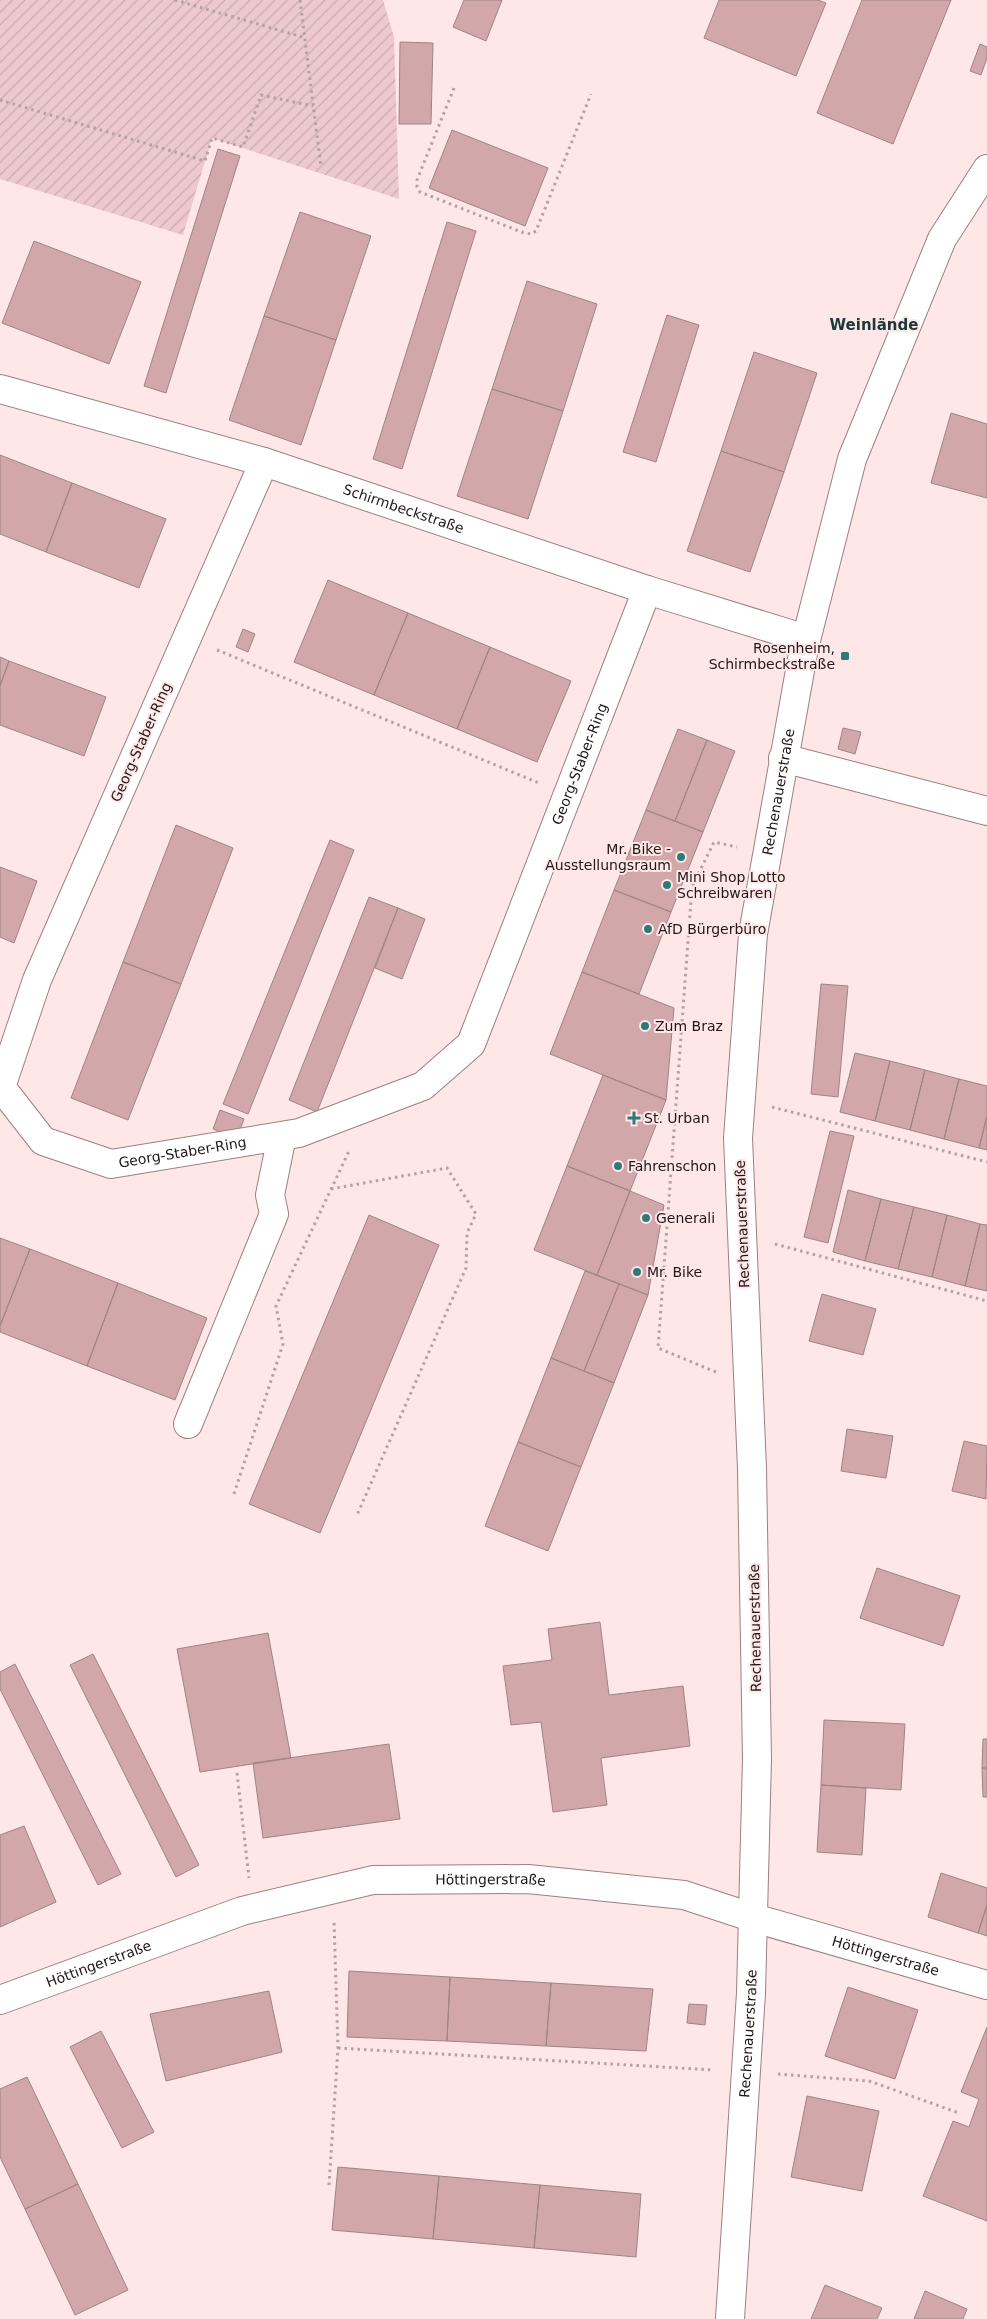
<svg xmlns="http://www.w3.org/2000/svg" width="987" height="2319" font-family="'DejaVu Sans',sans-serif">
<defs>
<pattern id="garden-furrows" width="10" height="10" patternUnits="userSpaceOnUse" patternTransform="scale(1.25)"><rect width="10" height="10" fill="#edc9cb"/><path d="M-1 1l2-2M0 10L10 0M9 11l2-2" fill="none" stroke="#cbacae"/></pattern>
</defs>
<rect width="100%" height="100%" fill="#ffe7e8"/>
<path fill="url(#garden-furrows)" d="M0,0H383L394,37L399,199L212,138L183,235L0,179Z"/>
<path fill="#d1a7a9" stroke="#9e8485" d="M464,0H502L486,41L453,27Z
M719,0H818L826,3L796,76L704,38Z
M862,0H951L893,144L817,113Z
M400,42L433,43L431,124H399Z
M980,44L987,47V58L981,75L970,71Z
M452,130L548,168L525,226L429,188Z
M218,149L240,156L166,393L144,386Z
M300,212L371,236L336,340L264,316Z
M447,222L476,231L402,469L373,459Z
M34,241L141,282L109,364L2,323Z
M527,281L597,304L563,411L492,389Z
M667,315L699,325L656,462L623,452Z
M264,316L336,340L301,445L229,420Z
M754,352L817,373L784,472L721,451Z
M492,389L563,411L528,519L457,496Z
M951,413L987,424V498L931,483Z
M721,451L784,472L750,572L687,551Z
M0,455L72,483L46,552L0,534Z
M72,483L166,519L139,588L46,552Z
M328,580L408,613L374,695L294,662Z
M408,613L490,647L457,729L374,695Z
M243,629L255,634L248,652L236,647Z
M490,647L571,681L537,762L457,729Z
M0,657L9,661L0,686Z
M9,661L106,697L84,756L0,725V686Z
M843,728L861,732L855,754L838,749Z
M678,729L707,740L675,821L646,810Z
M707,740L735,751L703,832L675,821Z
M646,810L703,832L671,912L614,890Z
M176,825L233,848L181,984L123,962Z
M330,840L354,850L248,1114L223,1104Z
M0,867L37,881L14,943L0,937Z
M614,890L671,912L639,994L582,972Z
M369,897L398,908L317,1112L289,1100Z
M398,908L425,919L402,979L375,968Z
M123,962L181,984L128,1120L71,1098Z
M582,972L674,1008L666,1100L550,1054Z
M821,984L848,986L838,1097L811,1094Z
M855,1053L890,1061L875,1121L840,1112Z
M890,1061L925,1070L910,1130L875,1121Z
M925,1070L959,1079L944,1139L910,1130Z
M603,1075L666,1100L630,1191L567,1166Z
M959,1079L987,1086V1116L979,1148L944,1139Z
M220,1110L244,1119L237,1138L213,1129Z
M987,1116V1150L979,1148Z
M830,1131L854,1136L828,1243L804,1237Z
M567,1166L630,1191L597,1275L534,1250Z
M848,1190L881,1199L865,1261L833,1252Z
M630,1191L664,1205L648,1295L597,1275Z
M881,1199L914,1207L898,1269L865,1261Z
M914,1207L947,1215L932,1277L898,1269Z
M369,1215L439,1245L320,1533L249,1504Z
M947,1215L980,1224L965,1286L932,1277Z
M980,1224L987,1225V1291L965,1286Z
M0,1238L30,1249L0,1326Z
M30,1249L118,1283L87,1366L0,1332V1326Z
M585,1271L619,1284L584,1371L551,1358Z
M118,1283L207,1318L175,1400L87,1366Z
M619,1284L648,1295L614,1383L584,1371Z
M822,1294L876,1309L863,1355L809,1341Z
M551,1358L614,1383L581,1467L518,1442Z
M847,1429L893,1436L886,1478L841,1471Z
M964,1441L987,1446L986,1499L952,1491Z
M518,1442L581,1467L548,1551L485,1526Z
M877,1568L960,1596L943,1646L860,1618Z
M600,1622L609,1695L683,1686L690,1746L601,1758L607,1805L553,1812L541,1722L511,1725L503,1666L552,1660L548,1629Z
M268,1633L291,1758L200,1772L177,1649Z
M93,1654L199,1865L176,1877L70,1665Z
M15,1664L121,1874L98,1885L0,1689V1672Z
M824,1720L905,1724L901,1790L821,1785Z
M983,1739H987V1768H982Z
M389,1744L400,1819L263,1838L253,1763Z
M982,1768H987V1797H983Z
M821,1785L866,1788L862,1855L817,1852Z
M24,1826L56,1902L0,1927V1835Z
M941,1873L987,1888V1905L978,1933L928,1917Z
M987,1905V1936L978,1933Z
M349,1971L450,1977L447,2041L347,2037Z
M450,1977L551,1983L546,2046L447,2041Z
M551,1983L653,1989L646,2051L546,2046Z
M848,1987L918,2010L895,2079L825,2056Z
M269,1991L282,2052L166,2081L150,2014Z
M689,2004L707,2005L705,2025L687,2023Z
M987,2027V2221L923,2196L953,2121L969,2127L979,2099L961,2092Z
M101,2031L154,2132L122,2148L70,2047Z
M27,2077L78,2184L25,2209L0,2157V2089Z
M807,2096L879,2111L862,2191L791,2177Z
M338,2167L439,2176L433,2239L332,2230Z
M439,2176L540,2185L534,2248L433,2239Z
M78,2184L128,2290L75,2315L25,2209Z
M540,2185L641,2194L636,2257L534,2248Z
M825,2285L882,2308L877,2319H811Z
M925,2291L967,2309L963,2319H914Z"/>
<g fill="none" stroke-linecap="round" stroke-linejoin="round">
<g stroke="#9b8081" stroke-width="30">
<g id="minor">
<path id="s1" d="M0,389L264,462L647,590L806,639"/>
<path id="s2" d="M264,462L37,980L1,1087L43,1141L111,1164L299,1133L423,1086L471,1044L647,590"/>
<path d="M783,758L987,811"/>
<path d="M188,1424L274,1214L270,1195L282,1136"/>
<path id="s3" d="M0,2000L242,1911L373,1880L528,1879L684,1895L754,1918L987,1985"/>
<path id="s4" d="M730,2319L751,1993L757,1759L752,1469L738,1138L753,934L804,648L852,459L942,239L987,169"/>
</g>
</g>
<path stroke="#b4a1a2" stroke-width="3" stroke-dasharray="2.5 4" stroke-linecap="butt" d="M175,0L306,38
M300,0L321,167
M454,88L417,180V187L420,192L524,233L531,234L536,231L591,94
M0,100L205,161L212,138L243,147L261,95L313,106
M217,650L539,783
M689,930L720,932
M772,1107L987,1162
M331,1189L447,1168L476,1214L467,1233L466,1268L357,1515
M775,1244L987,1301
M716,1372L658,1348L692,887L714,842L737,847
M234,1494L283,1344L276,1306L350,1149
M237,1773L249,1878
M338,2048L714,2070
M778,2074L869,2081L959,2113
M329,2185L338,2048L334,1921"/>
<use href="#minor" stroke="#fff" stroke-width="28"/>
</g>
<g fill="#2f7979" stroke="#ffe7e8" stroke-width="2">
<rect x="840" y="651" width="10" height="10" rx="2.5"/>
<circle cx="681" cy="857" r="5"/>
<circle cx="667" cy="885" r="5"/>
<circle cx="648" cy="929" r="5"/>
<circle cx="645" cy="1026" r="5"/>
<path d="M631.5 1110.5h5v5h5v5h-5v5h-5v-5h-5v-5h5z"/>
<circle cx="618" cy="1166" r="5"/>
<circle cx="646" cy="1218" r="5"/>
<circle cx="637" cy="1272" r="5"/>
</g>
<g text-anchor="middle" stroke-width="4" stroke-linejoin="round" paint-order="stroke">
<g font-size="14" fill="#201617" stroke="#ffe7e8">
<text dy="5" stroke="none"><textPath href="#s1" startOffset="421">Schirmbeckstraße</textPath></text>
<text transform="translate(141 742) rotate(-66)" y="5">Georg-Staber-Ring</text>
<text dy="5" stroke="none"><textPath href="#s2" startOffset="1506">Georg-Staber-Ring</textPath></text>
<text dy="5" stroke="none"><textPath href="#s4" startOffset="1531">Rechenauerstraße</textPath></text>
<text dy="5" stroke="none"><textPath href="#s2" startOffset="891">Georg-Staber-Ring</textPath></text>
<text transform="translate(742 1224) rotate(-92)" y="5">Rechenauerstraße</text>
<text transform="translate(755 1628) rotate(-91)" y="5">Rechenauerstraße</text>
<text dy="5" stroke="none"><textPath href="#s3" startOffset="510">Höttingerstraße</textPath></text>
<text dy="5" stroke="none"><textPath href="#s3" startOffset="915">Höttingerstraße</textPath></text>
<text dy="5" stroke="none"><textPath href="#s3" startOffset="105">Höttingerstraße</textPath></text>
<text dy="5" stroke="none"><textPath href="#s4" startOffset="286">Rechenauerstraße</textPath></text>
</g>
<g font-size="14" fill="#201617" stroke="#ffe7e8" text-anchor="start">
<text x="835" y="653" text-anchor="end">Rosenheim,<tspan x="835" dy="16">Schirmbeckstraße</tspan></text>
<text x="671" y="854" text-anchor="end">Mr. Bike -<tspan x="671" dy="16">Ausstellungsraum</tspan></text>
<text x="677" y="882">Mini Shop Lotto<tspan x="677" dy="16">Schreibwaren</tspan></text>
<text x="658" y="934">AfD Bürgerbüro</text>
<text x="655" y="1031">Zum Braz</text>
<text x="644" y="1123">St. Urban</text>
<text x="628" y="1171">Fahrenschon</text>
<text x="656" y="1223">Generali</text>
<text x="647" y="1277">Mr. Bike</text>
</g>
<g font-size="15" font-weight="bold" fill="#173939" stroke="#ffe7e8">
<text x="874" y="330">Weinlände</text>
</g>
</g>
</svg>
